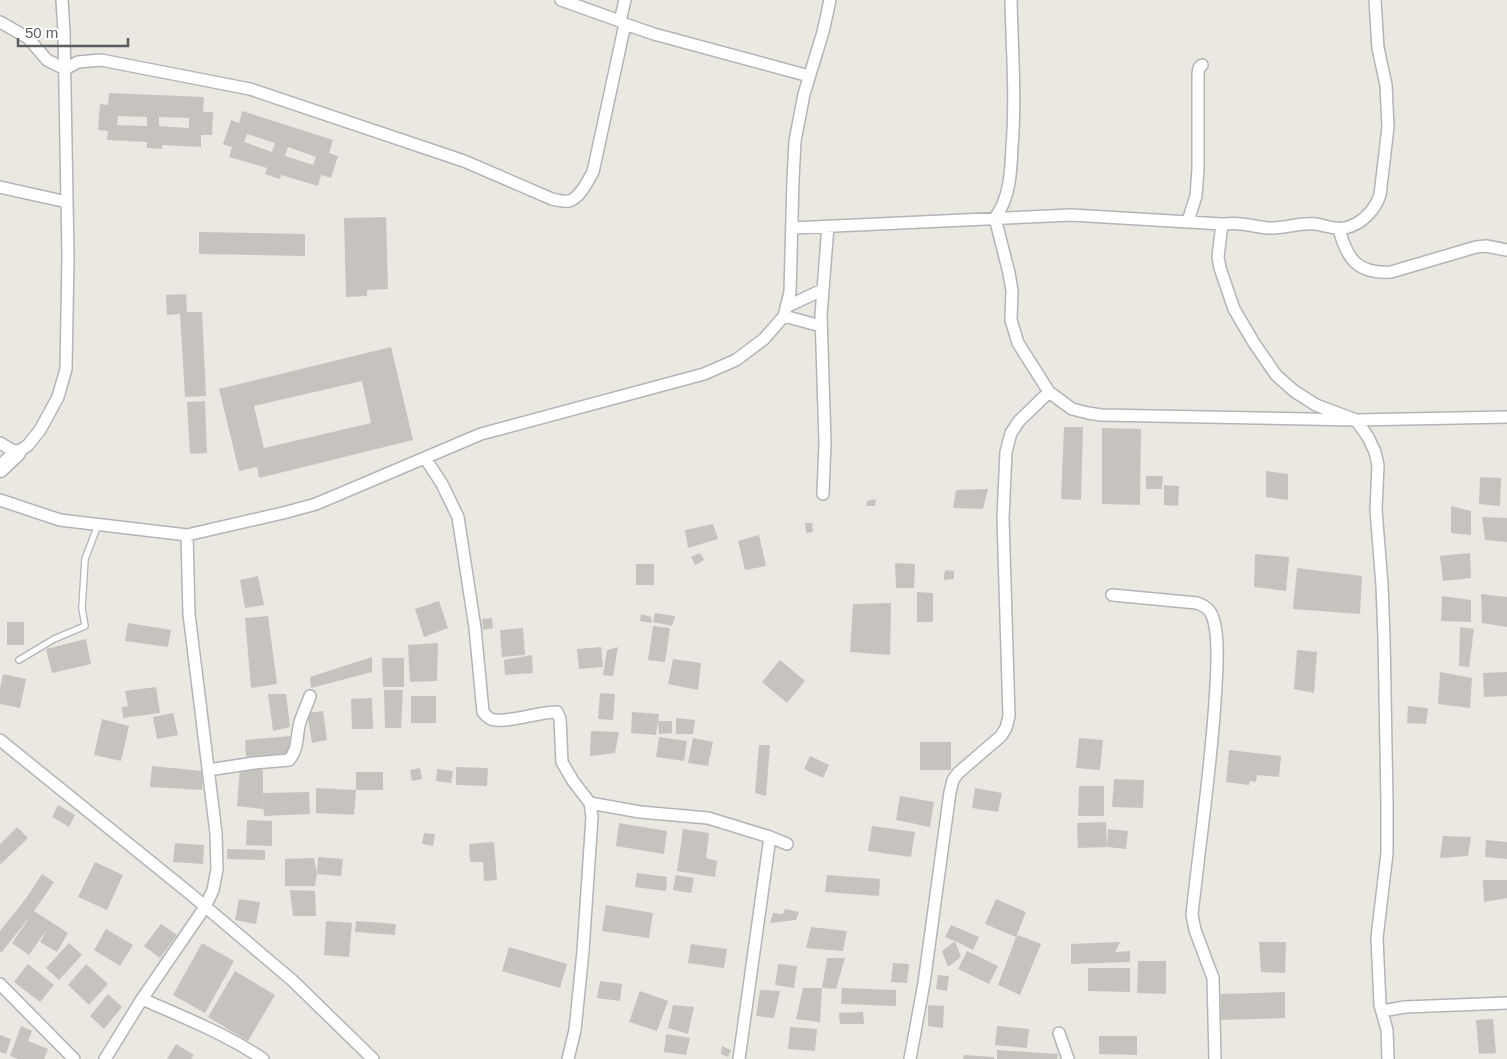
<svg xmlns="http://www.w3.org/2000/svg" width="1507" height="1059" font-family="Arial,sans-serif">
<rect width="100%" height="100%" fill="#ebe8e1"/>
<path fill="#c6c3be" fill-rule="evenodd" d="M109,93L204,97L203,112H213L212,135H201V147L162,145V149L147,148V142L107,140L108,131L98,130L100,104L108,105ZM118,116L147,117V126L117,125ZM159,117L189,118V128L159,126Z
M242,111L333,140L329,153L338,156L331,178L321,175L318,186L281,175L280,179L265,174L267,168L229,157L232,147L223,144L231,120L239,123ZM247,134L275,143L272,152L244,142ZM288,147L316,157L313,165L285,156Z
M386,217L388,289L367,290V296L346,297L344,218Z
M199,232L305,234V256L199,254Z
M186,294L187,312H202L206,396L185,397L180,314L167,315L166,295Z
M391,347L413,440L259,478L257,467L239,471L219,389ZM362,381L371,423L264,448L254,406Z
M205,401L207,453L190,454L187,402Z
M1064,427H1083L1081,500L1061,499Z
M1102,428L1141,429L1140,505L1102,504Z
M1266,471L1288,474V500L1266,497Z
M1146,476H1163L1162,489H1146Z
M1480,477L1501,478L1500,506L1479,504Z
M1164,485L1179,486L1178,506L1164,505Z
M988,489L983,509L953,508L956,490Z
M876,499L875,506H866L867,501Z
M1451,506L1471,511V535L1451,533Z
M1482,517L1507,518V542L1485,540Z
M805,523H812L813,532L806,533Z
M713,524L718,539L688,548L685,530Z
M759,535L766,566L745,570L738,541Z
M1470,553L1471,578L1443,581L1440,556Z
M697,554H701L704,560L695,565L691,557Z
M1255,554L1289,557L1286,591L1254,587Z
M895,563L915,564L914,588H896Z
M636,564H654V585H636Z
M1297,568L1362,576L1360,614L1293,609Z
M946,570L954,571V579L944,580V574Z
M258,576L264,605L245,608L240,580Z
M917,592L933,593V622H917Z
M1481,594L1507,597V627L1482,623Z
M1442,596L1471,600V622L1441,621Z
M439,601L448,628L424,637L415,609Z
M891,603L890,655L850,652L853,604Z
M655,613L675,616L672,626L653,622Z
M641,614L651,617L652,623L640,621Z
M268,616L277,684L251,688L245,618Z
M492,618L493,628L483,630L482,619Z
M7,622H24V645H7Z
M128,623L171,630L168,647L125,641Z
M653,626L670,628L665,662L648,660Z
M1460,627L1474,629L1469,667L1459,666Z
M523,628L525,655L502,657L500,630Z
M86,639L91,664L52,673L46,649Z
M438,643L437,681L410,682L408,645Z
M601,647L603,667L579,669L577,649Z
M618,647L613,676L603,675L607,650Z
M1297,650L1317,652L1314,693L1294,689Z
M532,655L533,673L505,675L504,660Z
M372,657V672L311,688L310,677Z
M382,658H404V687H383Z
M673,659L701,663L698,690L668,684Z
M780,660L805,681L787,703L762,682Z
M1440,672L1472,678L1470,708L1438,704Z
M1507,672V696L1484,697L1483,673Z
M3,674L26,679L20,708L0,704V688Z
M156,687L160,713L123,718L122,707L128,706L125,691Z
M384,690H403L401,728H385Z
M600,693L615,694L613,720L598,719Z
M268,694H286L290,727L273,731Z
M411,696H436V723H411Z
M372,698L373,729H352L351,699Z
M1408,706L1428,708L1426,724L1407,723Z
M323,711L327,740L312,743L307,713Z
M632,712L659,714L656,735L631,733Z
M173,713L178,735L157,739L153,717Z
M676,718L695,720L693,734H676Z
M102,719L129,726L121,761L94,755Z
M658,721H672V733L659,734Z
M591,731L619,732L615,753L590,756Z
M290,736L291,753L246,757L245,740Z
M659,737L687,741L684,761L656,757Z
M693,738L713,742L708,766L688,763Z
M1079,738L1103,740L1100,770L1076,768Z
M920,742H951V770H920Z
M759,745H770L766,796L755,793Z
M1229,750L1281,756L1279,777L1257,775L1256,782L1250,781L1249,785L1226,782Z
M810,756L829,765L823,778L804,769Z
M152,766L203,771L202,790L150,787Z
M240,767L263,770V793L309,792L310,814L264,816L263,803V809L237,806Z
M456,767L488,768L487,786L456,785Z
M420,768L422,779L412,781L410,770Z
M437,769L453,771L451,783L436,781Z
M356,772H383V790H356Z
M1114,779L1144,780L1143,808L1112,807Z
M1079,786H1104V816H1078Z
M316,788L356,790L354,815L316,813Z
M975,788L1002,793L998,812L972,808Z
M900,796L934,802L930,827L896,820Z
M58,805L75,815L69,827L52,817Z
M247,820L272,821V846L246,845Z
M1106,822L1107,847L1078,848L1077,823Z
M619,823L667,831L664,854L616,846Z
M872,826L915,832L911,857L868,851Z
M17,827L28,838L1,864L0,863V844Z
M683,829L709,833L706,858L717,861L715,877L677,871Z
M1108,829L1128,831L1126,849L1107,847Z
M424,833L435,834L433,846L422,844Z
M1443,836L1471,837L1468,856L1440,858Z
M1486,840L1507,842V859L1485,857Z
M494,842L497,880L484,881L483,862H470L469,844Z
M175,843L204,845L203,864L173,862Z
M227,849L265,850V860L227,859Z
M318,857L343,859L341,876L317,874Z
M314,858L317,874L315,886H285V859Z
M95,862L123,875L107,910L78,897Z
M637,873L667,877L666,891L635,887Z
M42,874L54,882L34,911L68,933L57,952L40,942L47,929L29,955L12,943L32,914L1,953L0,951V931L27,897Z
M676,875L694,878L691,893L673,890Z
M827,875L880,879L879,896L825,892Z
M1483,880H1507V898L1484,902Z
M290,890L315,891L316,916H293Z
M239,899L260,902L256,924L235,920Z
M996,899L1026,912L1016,937L985,924Z
M606,905L653,913L649,938L602,931Z
M785,909L799,912L796,920L770,923L773,913L783,914Z
M326,921L352,923L349,957L324,955Z
M356,921L396,924L395,935L355,932Z
M161,924L177,935L160,958L144,946Z
M951,925L979,937L973,950L955,941L961,957L948,967L942,951L955,941L945,937Z
M811,927L847,931L843,951L806,948Z
M106,929L133,945L120,966L94,950Z
M1018,935L1041,944L1020,995L998,985L1016,937Z
M1120,942L1115,952L1130,951V962L1071,964V944Z
M1259,942H1286L1285,973L1261,972Z
M69,943L82,955L59,980L46,968Z
M202,943L234,961L205,1013L173,995Z
M691,944L727,949L724,968L688,963Z
M509,947L567,964L560,988L502,971Z
M967,951L998,966L989,984L958,969Z
M827,958H845L836,989L822,988Z
M1138,961H1166V994L1137,993Z
M893,963L909,964L907,983L891,982Z
M28,964L54,985L40,1002L14,982Z
M86,964L108,984L89,1005L68,985Z
M778,964L797,966L794,988L775,985Z
M1088,968H1130V992L1088,991Z
M235,971L275,995L248,1041L208,1017Z
M938,975L949,976L947,991L936,989Z
M600,981L622,984L620,1001L597,998Z
M803,988H822L820,1022L796,1019Z
M842,988L896,990V1006L841,1004Z
M760,990L780,991L774,1018L756,1016Z
M640,991L668,1001L657,1031L629,1022Z
M1285,992V1018L1221,1020V994Z
M108,994L122,1007L104,1029L90,1016Z
M673,1005L694,1007L688,1034L668,1028Z
M928,1005L944,1006L943,1028L928,1026Z
M863,1012L864,1024H840L839,1013Z
M1493,1019L1496,1053L1479,1054L1476,1020Z
M21,1026L32,1031L28,1041L48,1049L44,1059H18L10,1056Z
M997,1026L1029,1029L1027,1048L995,1045Z
M790,1027L817,1029L815,1051L788,1049Z
M666,1034L690,1038L686,1055L664,1052Z
M0,1035L11,1039L6,1054L0,1052Z
M1099,1036H1137V1055L1099,1054Z
M176,1044L194,1055L191,1059H167Z
M722,1046L731,1050L728,1057L721,1054Z
M997,1050L1058,1054L1057,1059H997Z
M964,1055L994,1057V1059H963Z"/>
<g fill="none" stroke-linecap="round" stroke-linejoin="round">
<g stroke="#b2b4b7" stroke-width="8">
<path id="lane" d="M19,660L54,639L85,626L82,608L85,559L98,525"/>
</g>
<g stroke="#b2b4b7" stroke-width="14">
<path id="street" d="M561,0L620,21L625,24L654,34L809,76
M1011,0C1012,49 1016,98 1012,147C1011,171 1010,198 995,218L1009,273L1012,291L1011,320L1018,343L1049,392L1072,409L1088,413L1101,415L1356,420L1507,417
M620,21L625,0
M0,22L28,38L47,60L65,69L78,62L101,60L250,89L464,161L552,199C557,200 564,202 569,201C580,198 587,182 593,172L625,24
M0,187L67,202
M1188,221L1196,196L1198,169V74L1199,68L1202,65
M1222,224L1218,257L1220,268L1234,309L1254,343L1276,375L1294,391L1316,405L1356,420L1368,437L1375,452L1378,465L1376,510L1382,585L1384,638L1387,802V853L1377,938L1380,1005L1387,1030L1388,1059
M792,228L1072,215L1222,224C1228,224 1235,223 1241,224C1250,225 1259,227 1268,228C1284,229 1299,222 1315,224C1324,225 1335,230 1345,228C1362,224 1375,210 1380,195L1388,127L1386,85L1378,48L1375,0
M1339,229C1347,259 1357,274 1391,272L1476,247L1486,246L1507,250
M786,307L822,290
M784,316L821,326
M0,443L17,453L28,445L40,430L58,397L66,369L68,257L64,32L62,0
M425,458L442,484L458,517L475,628L483,712C484,713 488,718 489,718C501,726 540,711 557,712L560,719L562,762L573,781L590,803L592,817L583,951L575,1030L568,1059
M823,494L825,442L821,315L828,226
M0,500L60,520L187,535L283,513L316,504L481,434L704,374L736,360L764,339L784,316L790,292L793,180L795,141L804,94L823,32L830,0
M1112,595L1197,603C1205,606 1210,609 1213,618C1219,635 1217,668 1216,686C1212,763 1200,839 1192,915L1195,930L1213,978L1215,1059
M0,740L188,892L292,980L373,1059
M208,770L254,763L289,760C299,749 296,735 300,722C303,713 307,705 310,696
M590,803L640,812L708,818L770,837L787,844
M0,984L74,1059
M142,999C183,1017 226,1034 263,1059
M1382,1011L1405,1007L1507,1003
M1059,1033L1068,1059
M105,1059L142,999L205,907L213,890L217,869L216,833L189,614L187,535
M739,1059L770,837
M910,1059L924,983L950,792L953,780L958,773L1001,736L1006,728L1009,716L1003,518L1006,452L1011,433L1019,421L1049,392"/>
</g>
<g stroke="#b1b4b7" stroke-width="19">
<path id="secondary" d="M0,469L17,453"/>
</g>
<use href="#lane" stroke="#fff" stroke-width="5.5"/>
<use href="#street" stroke="#fff" stroke-width="11"/>
<use href="#secondary" stroke="#fff" stroke-width="16"/>
</g>
<path d="M18 38v8h110v-8" fill="none" stroke="#5a5d60" stroke-width="2.5"/>
<text x="25" y="38" font-size="15" fill="#5a5d60" stroke="#ffffff" stroke-width="4" paint-order="stroke">50 m</text>
</svg>
